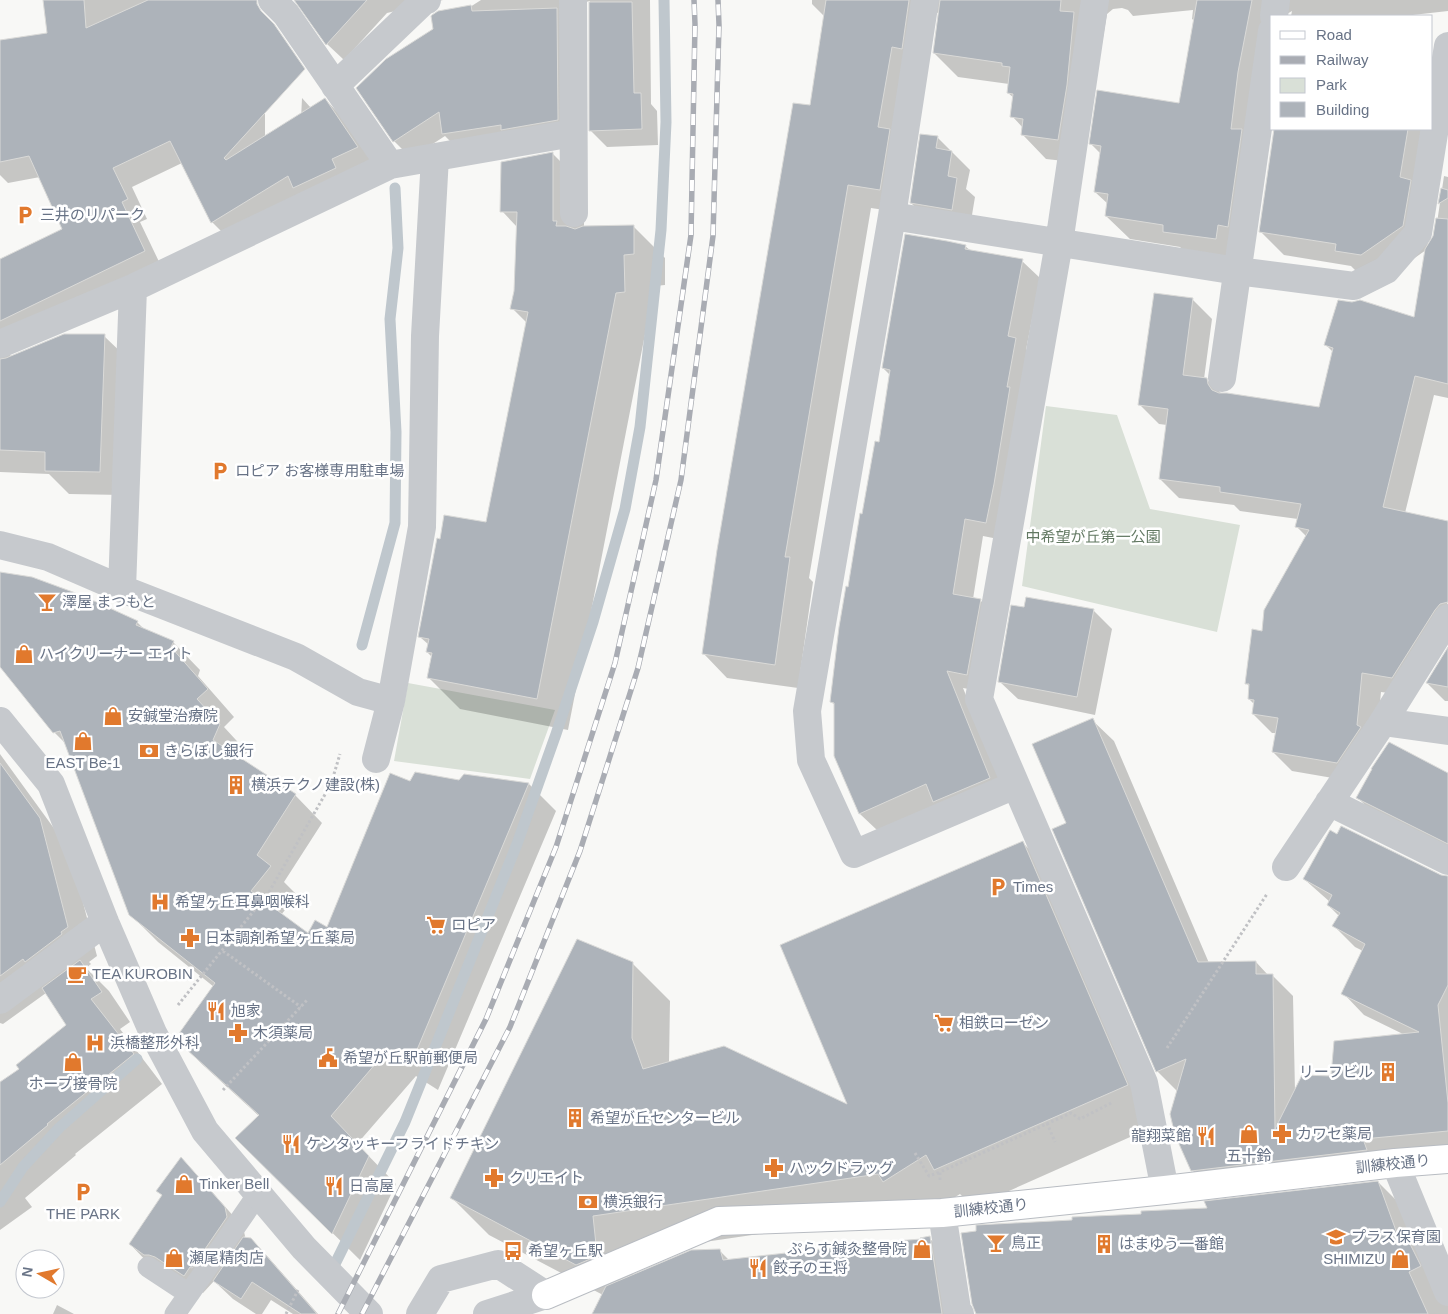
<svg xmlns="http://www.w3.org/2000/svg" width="1448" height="1314" font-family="Helvetica,'Noto Sans JP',sans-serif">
<rect width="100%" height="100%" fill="#f8f8f6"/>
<path fill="#d9e0d7" d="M1046,406L1117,415L1150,509L1240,525L1217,632L1022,586Z
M408,683L555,710L530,779L394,761Z"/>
<path fill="#0003" d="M45,0H237L265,43V153L299,162L302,98L311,108L325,99L344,119L376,166L231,241L212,222L182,163L132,187L147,219L140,222L163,270L3,348L12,357L104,336L127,358L122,495L69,494L49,474L0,472V264L64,230L40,177L8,183L0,175V42L48,34Z
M312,0H443L387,13L344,60L327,44L311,21Z
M481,0H650L651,104L657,111L658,145L607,147L590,130V1L582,3L574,136L460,151L445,136L411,158L394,141L387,60Z
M812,0H1448V11L1404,16H1291L1292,11L1287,14L1272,16L1239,262L1188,255L1180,247L1130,239L1106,216L1108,204L1095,192L1101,154L1091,144L1180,104L1195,21L1192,19L1193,10L1133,16L1128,10L1122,8L1113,9L1107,14L1082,163L1046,159L1023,135V128L1012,116L1014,98L1008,93L1009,84L958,77L934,53L940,11L936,14L904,213L871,208L809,578L813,582L798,688L727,678L704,654L811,107L825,17L812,4Z
M1275,129H1432L1436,195L1427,248L1435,236L1444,176L1448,177V398L1434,395L1405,513L1448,523V600L1441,636L1412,696L1381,692L1376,744L1356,782L1292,771L1273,752L1276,733H1272L1253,714L1254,704L1249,699L1250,687L1246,683L1263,632L1307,537L1296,526L1298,519L1240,511L1234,505L1179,498L1160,479L1167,425L1159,424L1140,405L1193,300L1212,319L1204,379H1206L1222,394L1320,409L1334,353L1325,344L1415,319L1426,250L1385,279L1360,275L1351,266L1284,255L1260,231Z
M938,138L970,170L966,189L975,197L970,227L929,221L911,203Z
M553,154L584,185V227L633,226L665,258V285L655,286L656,323L647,324L568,730L460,709L429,678L432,657L427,652L429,645L420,637L487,524L527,323L512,308L515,291L517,227L502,211Z
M965,246L971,251L1022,261L1040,278L1026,350L1033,356L1003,540L983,536L973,599L980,600L998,618L985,692L963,688L1007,796L878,831L860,814L835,756V705L831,702L849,588L863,515L880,443L890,375L883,368Z
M0,573L137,622L146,631L173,642L200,670L198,676L234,717L224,727L247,752L243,761L295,795L322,823L284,882L297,895L281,915L308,935L327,929L411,783L460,782L464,776L529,784L556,811L438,1090L416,1076L357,1144L396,1184L360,1260L236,1138L259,1116L204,1066L176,1039L214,987L158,942L130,914L66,744L54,732L0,664Z
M1025,608L1094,611L1112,629L1095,715L1018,699L999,681Z
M1448,650V701H1445L1427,683Z
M1092,720L1114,741L1209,963L1256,962L1268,975H1272L1293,996L1295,1091L1332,1077L1405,1035L1364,1015L1343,993L1363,951L1355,947L1334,926L1339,916L1328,905L1330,902L1304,879L1441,876L1448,878V1154L1214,1192L1192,1170L1178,1092L1157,1071L1068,824Z
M0,754L69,849L97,956L89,962L91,964L86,968L109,991L130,1022L120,1029L162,1084L75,1154L76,1155L25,1198L32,1207L0,1230V1084L20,1069L68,1026L46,993L3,1024L0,1023Z
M1448,775V853L1379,819L1358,798Z
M1023,843L1060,880L1164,1122L973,1207L960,1194L922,1218L915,1211L630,1253L633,1276L719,1250L730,1261L924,1240L929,1238L951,1259L959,1314H593L603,1295L489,1235L452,1198L632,963L670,1001L669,1063L849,1106Z
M181,1159L199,1177L243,1227L245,1236L243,1239H250L269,1258L318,1314H293L271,1300L262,1314H256L233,1299L214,1281L203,1293L174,1274L148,1263L130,1244L163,1196Z
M1378,1182L1399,1203L1414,1245L1427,1258L1448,1306V1314H977L1142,1215L1209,1209Z
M57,1305L74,1314H53Z"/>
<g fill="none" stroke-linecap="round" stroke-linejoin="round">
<path stroke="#bfc7cd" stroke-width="11" d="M362,645L395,523L396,432L390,319L398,248L395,188
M0,1202L23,1167L59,1128L137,1059
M334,1266L405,1122L517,844L556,734L593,622L625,509L640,427L661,230L666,122L664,0"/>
</g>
<path fill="#adb3ba" stroke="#dadad8" d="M43,0H84L86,28L148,0H257V4L261,11L274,24L305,69L224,158L226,160L325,98L358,147L332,159L336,168L293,188L288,176L211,223L170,141L113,168L128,199L122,202L145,251L0,321V259L62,229L29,156L0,162V40L47,33Z
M294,0H367L326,45Z
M826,0H909L902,49L892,47L878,127L890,129L880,190L848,185L785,557H790L775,665L702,654L717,550L793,103L810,105Z
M940,0H1061L1060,11L1074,12L1067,85L1058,140L1021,135L1023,119L1010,117L1013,94L1007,93L1010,67L1002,66V63L933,53Z
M1197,0H1252L1238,72L1231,129H1242L1228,227L1218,225L1216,239L1163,232V225L1105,216L1108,194L1094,192L1101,146L1089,144L1097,90L1179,103Z
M589,2H632L634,93H641L642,129L589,131Z
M471,5L472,11L557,8L558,120L501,130V125L442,134L439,112L393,142L356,88L386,59L433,29L431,16L432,15L438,11Z
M1274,129H1408L1400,177L1411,180L1403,226L1361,255L1335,251L1336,244L1259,232Z
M920,134L938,136L936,148L952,151L948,176L957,178L952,210L910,203Z
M553,152V221H557L556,226H566L575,229L583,226L634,225V254L624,255L625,292L616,293L537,699L427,678L432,653L426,652L429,639L418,637L437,538L440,539L444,515L486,522L528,312L510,309L514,291L517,212H500L501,162Z
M1441,188L1448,190V198L1438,204Z
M1436,218L1448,219V384L1415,376L1383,507L1448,521V602L1440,604L1435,610L1392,678L1362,673L1357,725L1361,727L1337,763L1272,752L1278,718L1252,714L1254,700L1248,699L1249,684H1245L1252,629L1262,631L1264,610L1309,530L1295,527L1301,504L1220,492V487L1159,479L1168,409L1138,405L1154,293L1193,298L1183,375L1207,378L1208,384L1212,390L1219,393H1227L1319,407L1333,348L1324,345L1338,300L1352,302L1360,300L1414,317L1425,249L1433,236Z
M905,234L947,241L966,245L965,249L1023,259L1008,336L1016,338L1007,387H1010L994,484L986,523L965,519L953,594L981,599L967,675L947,671L990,778L933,802L926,784L859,814L834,756V703L830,702L839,627L846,586L848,587L860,513L862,514L875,441L879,442L890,370L882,368Z
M64,334H105L100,472L45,471V452L0,450V359L6,358Z
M0,572L32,577L81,595L138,621L136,625L174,641L171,647L208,689L197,699L220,724L213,740L296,794L257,855L271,866L251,891L308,933L315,920L327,927L390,773L410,781L415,772L459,780L464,774L529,783L411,1064L388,1049L331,1116L369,1156L332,1234L235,1138L259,1115L175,1039L215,983L129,915L60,731L53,733L0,667Z
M1026,597L1094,609L1077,697L998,682L1011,605L1024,607Z
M1448,647V687L1426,683Z
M1093,718L1198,962L1256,961V974H1273L1275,1129L1302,1075L1331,1076L1334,1041L1419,1032L1341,994L1365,944L1332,926L1340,913L1327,905L1332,895L1303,879L1330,830L1337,834L1341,826L1441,875L1448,876V985L1438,1005L1448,1103V1131L1363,1139L1367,1150L1191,1171L1175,1135L1170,1114L1186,1059L1156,1072L1052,829L1066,823L1032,744Z
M1389,742L1448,773V844L1356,798L1372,769H1371Z
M0,763L40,818L68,927L61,932L62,934L25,962L23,959L0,976Z
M1023,841L1128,1085L934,1170L926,1155L883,1182L878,1174L593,1216L597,1254H602L576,1265L450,1198L577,939L633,962L632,1038L643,1069L724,1046L847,1104L780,945Z
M80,960L102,992L91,999L134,1054L47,1124L48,1125L0,1165V1082L19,1069L16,1065L66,1025L42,988Z
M181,1157L225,1207L227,1217L192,1268L190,1267L184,1276L155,1257L149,1255H144L129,1244L162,1195L156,1191Z
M1378,1181L1399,1239L1406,1236L1421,1266L1409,1272L1428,1314H976L972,1304L961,1233L976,1231V1225L1072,1220V1217L1141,1214V1211L1207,1208L1204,1201Z
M930,1236L942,1314H592L606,1286L691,1250L720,1249L723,1260L894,1241L922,1239L920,1238Z
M243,1237L251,1238L317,1314H301L252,1282L241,1299L213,1281Z"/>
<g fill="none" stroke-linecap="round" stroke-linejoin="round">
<g stroke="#b8bcc2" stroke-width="30">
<path id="secondary" d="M546,1295L719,1221L942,1213L1165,1190L1395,1163L1448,1159"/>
</g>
<path stroke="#c0c1c4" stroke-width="3" stroke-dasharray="2.5 2.5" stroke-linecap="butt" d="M223,951L301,1007
M178,1005L269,892L331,784L340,754
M1167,1048L1267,894
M223,1090L308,999
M1047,1123L1055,1142
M915,1153L929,1176L940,1172
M940,1180V1172L1071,1113L1080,1119L1113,1102
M286,1314L298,1290"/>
<path stroke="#c6c9cd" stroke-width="21" d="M148,1267L189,1294L258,1194
M175,1314L189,1294"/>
<path stroke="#c6c9cd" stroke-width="28" d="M272,0L286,14L390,165
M573,0L574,213
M925,0L892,216L807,711L811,760L854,854L1015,785
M1095,0L1059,243L979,699L1144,1083L1165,1190
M1274,16L1276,0
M335,86L424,1L427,0
M892,216L1237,271L1354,286L1386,270L1418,233L1448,46
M0,344L133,288L390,165L573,133
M1222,378L1272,31
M0,545L48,557L122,589L296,657L358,692L391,701L422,527L425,336L435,157
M122,589L133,288
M0,721L51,784L105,922L153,1033L205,1131L304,1248L369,1314
M1383,722L1448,731
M376,759L391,701
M1329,802L1448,861
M1286,867L1383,722L1448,618
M0,1000L105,922
M1395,1163L1448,1292
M942,1213L957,1309L960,1314
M420,1314L441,1279L498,1264L546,1295
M487,1314L546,1295"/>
<use href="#secondary" stroke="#fff" stroke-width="28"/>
<g stroke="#a9acb3" stroke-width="5.5">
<path id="rail" d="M338,1314L486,1019L556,847L615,663L656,480L691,235L695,24L694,0
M362,1314L510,1027L580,851L638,668L681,480L713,236L719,25L718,0"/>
</g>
<use href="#rail" stroke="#fff" stroke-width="4" stroke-dasharray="11" stroke-linecap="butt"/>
</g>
<defs>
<g id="parking-bare" transform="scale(1.5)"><path d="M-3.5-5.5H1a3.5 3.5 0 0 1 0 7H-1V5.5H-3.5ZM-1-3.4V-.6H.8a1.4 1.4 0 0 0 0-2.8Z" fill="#e1792d" stroke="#fff" stroke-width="2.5" paint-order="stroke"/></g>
<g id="bar-bare" transform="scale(1.5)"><path d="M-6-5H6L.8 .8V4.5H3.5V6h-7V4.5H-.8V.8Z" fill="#e1792d" stroke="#fff" stroke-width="2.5" paint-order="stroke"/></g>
<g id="shop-bare" transform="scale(1.5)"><path d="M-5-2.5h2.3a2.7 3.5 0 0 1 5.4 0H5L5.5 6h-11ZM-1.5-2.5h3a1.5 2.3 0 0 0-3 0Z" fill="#e1792d" stroke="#fff" stroke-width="2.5" paint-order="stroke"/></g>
<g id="bank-bare" transform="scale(1.5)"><path d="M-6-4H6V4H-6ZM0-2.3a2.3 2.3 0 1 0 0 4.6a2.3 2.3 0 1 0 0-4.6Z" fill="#e1792d" stroke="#fff" stroke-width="2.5" paint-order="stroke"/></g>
<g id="building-bare" transform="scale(1.5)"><path d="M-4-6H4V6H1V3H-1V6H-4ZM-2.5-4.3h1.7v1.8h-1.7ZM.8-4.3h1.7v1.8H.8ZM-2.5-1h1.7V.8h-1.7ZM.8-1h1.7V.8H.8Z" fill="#e1792d" stroke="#fff" stroke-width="2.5" paint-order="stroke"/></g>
<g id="hospital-bare" transform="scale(1.5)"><path d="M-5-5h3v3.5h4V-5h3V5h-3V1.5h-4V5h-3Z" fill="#e1792d" stroke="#fff" stroke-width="2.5" paint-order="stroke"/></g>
<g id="supermarket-bare" transform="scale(1.5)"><path d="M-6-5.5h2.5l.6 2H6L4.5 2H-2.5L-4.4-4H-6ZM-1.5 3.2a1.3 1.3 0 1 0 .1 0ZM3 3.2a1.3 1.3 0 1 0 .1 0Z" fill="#e1792d" stroke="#fff" stroke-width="2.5" paint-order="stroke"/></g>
<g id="pharmacy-bare" transform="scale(1.5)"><path d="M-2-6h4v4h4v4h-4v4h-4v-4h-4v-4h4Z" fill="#e1792d" stroke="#fff" stroke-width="2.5" paint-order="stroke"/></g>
<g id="cafe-bare" transform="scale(1.5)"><path d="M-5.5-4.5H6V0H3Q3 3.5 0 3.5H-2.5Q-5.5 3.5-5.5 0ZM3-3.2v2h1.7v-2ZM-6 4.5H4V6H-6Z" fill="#e1792d" stroke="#fff" stroke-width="2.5" paint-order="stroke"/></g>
<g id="restaurant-bare" transform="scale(1.5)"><path d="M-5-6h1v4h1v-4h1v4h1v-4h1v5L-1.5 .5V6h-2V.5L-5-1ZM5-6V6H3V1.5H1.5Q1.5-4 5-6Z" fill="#e1792d" stroke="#fff" stroke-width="2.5" paint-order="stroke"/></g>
<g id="civic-bare" transform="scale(1.5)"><path d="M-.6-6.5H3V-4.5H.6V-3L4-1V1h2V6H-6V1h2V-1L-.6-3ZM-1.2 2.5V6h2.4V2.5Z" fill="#e1792d" stroke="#fff" stroke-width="2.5" paint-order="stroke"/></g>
<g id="school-bare" transform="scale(1.5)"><path d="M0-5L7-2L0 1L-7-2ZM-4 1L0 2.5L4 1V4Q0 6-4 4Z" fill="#e1792d" stroke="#fff" stroke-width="2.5" paint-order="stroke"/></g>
<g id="bus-bare" transform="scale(1.5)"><path d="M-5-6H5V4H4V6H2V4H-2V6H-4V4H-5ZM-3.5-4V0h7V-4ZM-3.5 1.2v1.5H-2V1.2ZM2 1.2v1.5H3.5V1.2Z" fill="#e1792d" stroke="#fff" stroke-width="2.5" paint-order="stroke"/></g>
</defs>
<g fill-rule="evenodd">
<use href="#parking-bare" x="25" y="215"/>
<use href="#parking-bare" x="220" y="471"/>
<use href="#bar-bare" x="47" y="602"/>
<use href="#shop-bare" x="24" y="654"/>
<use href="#shop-bare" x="113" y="716"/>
<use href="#shop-bare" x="83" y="741"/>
<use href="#bank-bare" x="149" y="751"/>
<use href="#building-bare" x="236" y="785"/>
<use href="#parking-bare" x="998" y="887"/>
<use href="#hospital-bare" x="160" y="902"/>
<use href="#supermarket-bare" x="436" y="925"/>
<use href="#pharmacy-bare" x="190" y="938"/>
<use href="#cafe-bare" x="77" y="974"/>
<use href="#restaurant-bare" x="216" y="1011"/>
<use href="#supermarket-bare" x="944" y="1023"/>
<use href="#pharmacy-bare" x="238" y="1033"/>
<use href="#hospital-bare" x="95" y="1043"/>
<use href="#civic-bare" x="328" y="1058"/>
<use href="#shop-bare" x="73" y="1062"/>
<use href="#building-bare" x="1388" y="1072"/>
<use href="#building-bare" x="575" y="1118"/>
<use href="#shop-bare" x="1249" y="1134"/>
<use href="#pharmacy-bare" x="1282" y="1134"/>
<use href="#restaurant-bare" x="1206" y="1136"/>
<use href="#restaurant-bare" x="291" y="1144"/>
<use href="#pharmacy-bare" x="774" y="1168"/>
<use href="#pharmacy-bare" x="494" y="1178"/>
<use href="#shop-bare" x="184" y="1184"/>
<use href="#restaurant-bare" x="334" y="1186"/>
<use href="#parking-bare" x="83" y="1192"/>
<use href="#bank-bare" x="588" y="1202"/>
<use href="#school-bare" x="1336" y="1237"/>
<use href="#bar-bare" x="996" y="1243"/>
<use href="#building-bare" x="1104" y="1244"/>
<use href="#shop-bare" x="922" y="1249"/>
<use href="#bus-bare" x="513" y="1251"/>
<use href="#shop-bare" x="174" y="1258"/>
<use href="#shop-bare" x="1400" y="1259"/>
<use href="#restaurant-bare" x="758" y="1268"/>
</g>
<g text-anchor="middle" stroke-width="5" stroke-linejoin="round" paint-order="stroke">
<g font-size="15" fill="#687386" stroke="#fff" text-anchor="start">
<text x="40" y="220">三井のリパーク</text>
<text x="235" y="476">ロピア お客様専用駐車場</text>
<text x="62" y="607">澤屋 まつもと</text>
<text x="39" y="659">ハイクリーナー エイト</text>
<text x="128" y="721">安鍼堂治療院</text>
<text x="164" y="756">きらぼし銀行</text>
<text x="83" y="768" text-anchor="middle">EAST Be-1</text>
<text x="251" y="790">横浜テクノ建設(株)</text>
<text x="1013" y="892">Times</text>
<text x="175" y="907">希望ヶ丘耳鼻咽喉科</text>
<text x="451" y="930">ロピア</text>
<text x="205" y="943">日本調剤希望ヶ丘薬局</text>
<text x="92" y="979">TEA KUROBIN</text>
<text x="231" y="1016">旭家</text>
<text x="959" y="1028">相鉄ローゼン</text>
<text x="253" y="1038">木須薬局</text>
<text x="110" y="1048">浜橋整形外科</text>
<text x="343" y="1063">希望が丘駅前郵便局</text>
<text x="1373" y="1077" text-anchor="end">リーフビル</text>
<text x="73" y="1089" text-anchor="middle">ホープ接骨院</text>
<text x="590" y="1123">希望が丘センタービル</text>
<text x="1297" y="1139">カワセ薬局</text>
<text x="1191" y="1141" text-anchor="end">龍翔菜館</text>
<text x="306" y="1149">ケンタッキーフライドチキン</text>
<text x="1249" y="1161" text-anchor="middle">五十鈴</text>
<text x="789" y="1173">ハックドラッグ</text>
<text x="509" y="1183">クリエイト</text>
<text x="199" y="1189">Tinker Bell</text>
<text x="349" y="1191">日高屋</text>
<text x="603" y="1207">横浜銀行</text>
<text x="83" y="1219" text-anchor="middle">THE PARK</text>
<text x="1351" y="1242">プラス保育園</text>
<text x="1011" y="1248">鳥正</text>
<text x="1119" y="1249">はまゆう一番館</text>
<text x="907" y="1254" text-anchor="end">ぷらす鍼灸整骨院</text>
<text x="528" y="1256">希望ヶ丘駅</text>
<text x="189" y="1263">瀬尾精肉店</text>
<text x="1385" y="1264" text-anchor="end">SHIMIZU</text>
<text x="773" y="1273">餃子の王将</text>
</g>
<g font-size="15" fill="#637963" stroke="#fff">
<text x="1093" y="542">中希望が丘第一公園</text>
</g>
<g font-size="15" fill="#687386" stroke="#fff">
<text transform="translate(1393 1164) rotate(-6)" y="5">訓練校通り</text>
<text transform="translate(991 1208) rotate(-6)" y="5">訓練校通り</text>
</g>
</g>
<rect x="1270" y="15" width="162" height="115" fill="#ffffff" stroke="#c3c7cf"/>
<rect x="1280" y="31" width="25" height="8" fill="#ffffff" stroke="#c3c7cf"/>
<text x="1316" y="40" font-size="15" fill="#687386">Road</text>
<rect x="1280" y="56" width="25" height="8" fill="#a9acb3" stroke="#c3c7cf"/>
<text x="1316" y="65" font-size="15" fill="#687386">Railway</text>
<rect x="1280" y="78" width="25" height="15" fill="#d9e0d7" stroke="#c3c7cf"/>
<text x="1316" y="90" font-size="15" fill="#687386">Park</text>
<rect x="1280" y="102" width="25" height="15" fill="#adb3ba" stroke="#c3c7cf"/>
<text x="1316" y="115" font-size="15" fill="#687386">Building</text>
<g transform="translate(40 1274) rotate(279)"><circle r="24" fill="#ffffff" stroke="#c3c7cf"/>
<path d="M0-4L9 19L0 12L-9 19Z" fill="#e1792d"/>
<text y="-8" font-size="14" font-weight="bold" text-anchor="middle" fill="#687386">N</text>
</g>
</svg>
